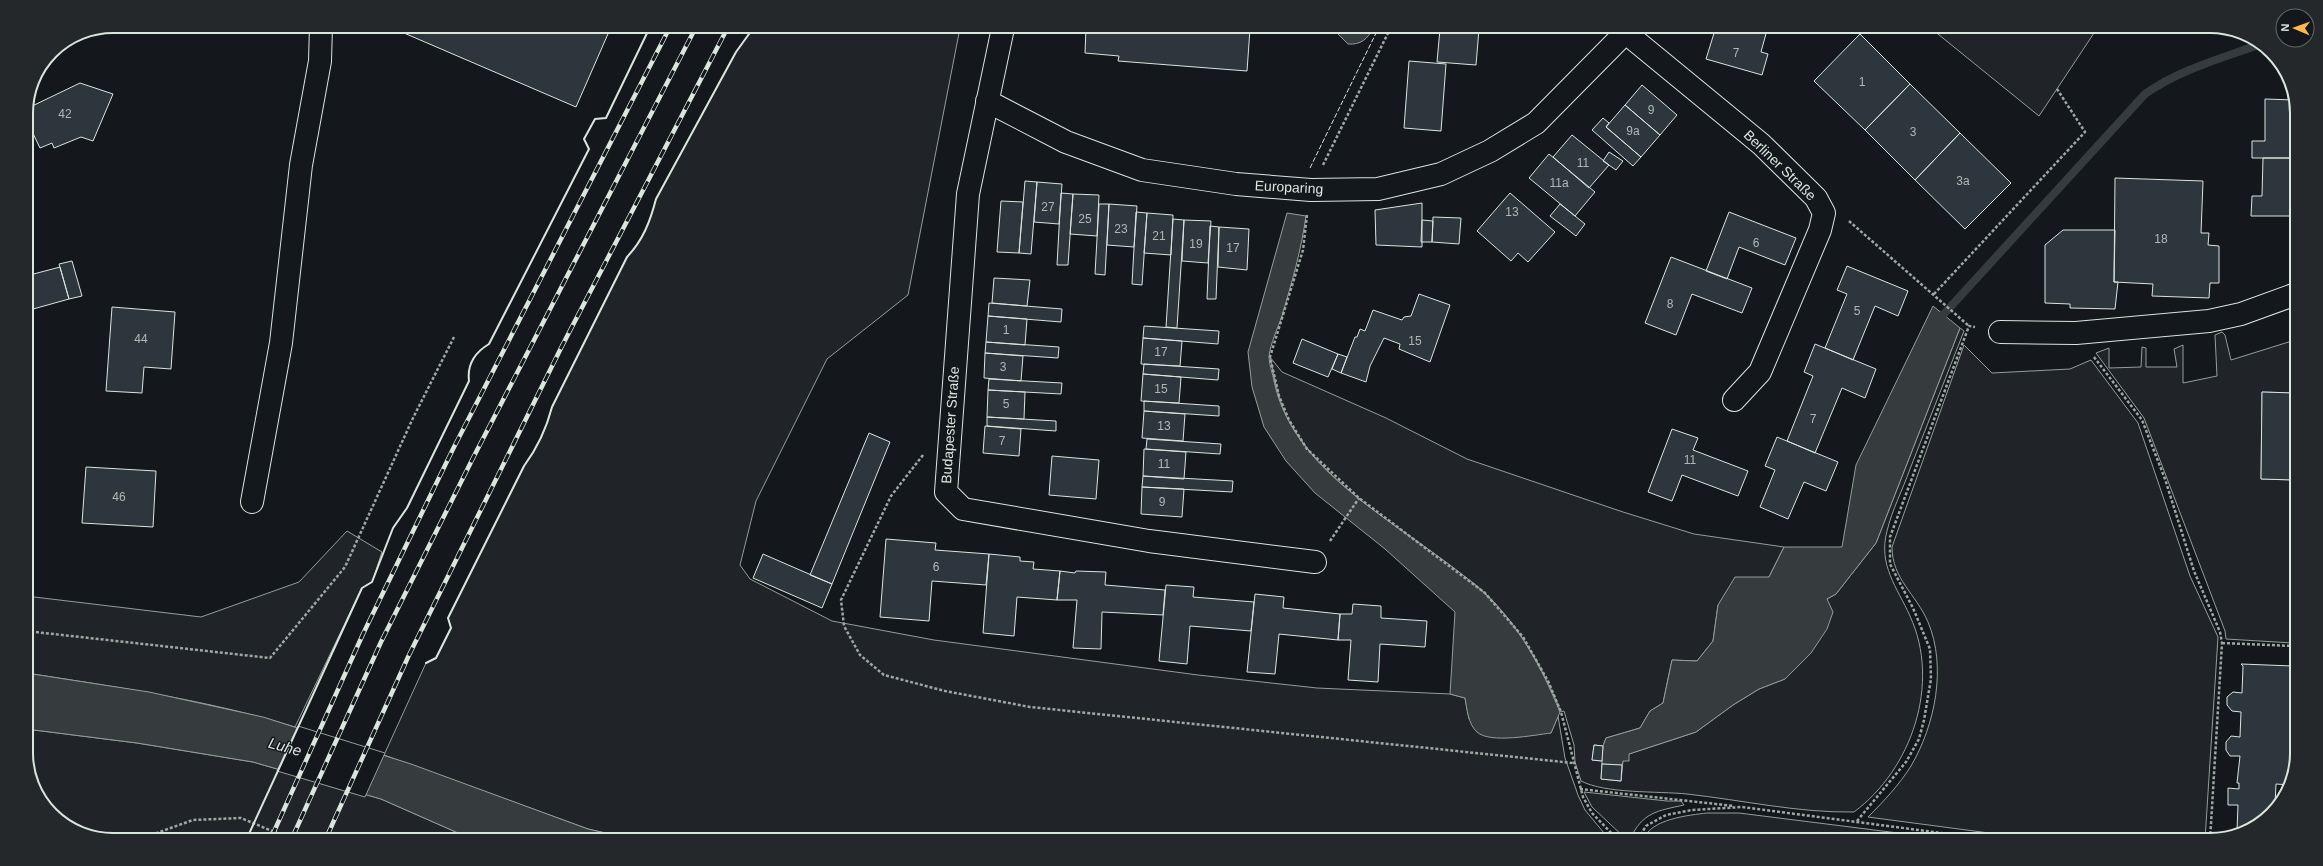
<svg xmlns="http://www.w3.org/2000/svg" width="2323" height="866" font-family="Arial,sans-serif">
<rect width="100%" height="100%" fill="#14181c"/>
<path fill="#202428" stroke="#939e99" d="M754,27L960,28L908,295L827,359L756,501L740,565L750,579L832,621L934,640L1198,675L1317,688L1450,694L1465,698L1469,719L1551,733L1558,716L1565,758L1578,795L1585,810L1609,839L618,836L588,829L384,755L426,663L436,658L451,628L448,618L524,466C538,447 546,430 552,407L627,257C643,240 650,222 656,199L736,52Z
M1933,30H2096L2039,116Z
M1960,328L1964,331C1946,377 1928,423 1910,469C1903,489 1892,510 1887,531C1878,565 1897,587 1910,616C1941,683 1912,769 1854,812C1798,813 1742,800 1687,794C1658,791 1606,794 1581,781L1575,762L1574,745L1564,711L1561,712C1543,668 1520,627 1485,593C1475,583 1463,576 1452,567C1397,525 1323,483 1289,421C1278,401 1275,379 1270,357L1282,372L1386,418L1467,459L1623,512L1694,534L1784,547L1769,577L1718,605L1713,641L1697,661L1672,660L1663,703L1650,711L1640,728L1606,738L1603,746L1594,745L1592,760L1602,761L1601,779L1621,781L1623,761L1629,754L1696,732L1733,705L1759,689L1785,679L1827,599L1836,594L1876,543Z
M2222,332L2225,335L2231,360L2295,340V393L2262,392L2261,479L2294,480L2293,643L2226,639L2225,631L2144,418L2096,353L2109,348V368L2141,367L2142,347L2146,348V367H2177L2174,349L2183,345V383L2217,376L2215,335Z
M1964,345L1992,373L2070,369L2091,360L2138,423L2190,576L2218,637L2205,840H2042L1868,817C1884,801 1899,785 1911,766C1935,725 1947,667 1928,622C1916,594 1892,579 1892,547Z
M347,531L382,552L372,582L362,588L295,727C208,700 116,687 26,673V596L201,617L299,582Z
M26,729L137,743L253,762L381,799L465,836L85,835L44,806L26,759Z
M1584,792L1667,801H1681L1684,805C1657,811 1643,812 1630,839H1626L1592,807Z
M1707,813H1739L1946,839H1644C1650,819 1690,815 1707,813Z"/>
<path fill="#363b3e" stroke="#939e99" d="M1339,29H1373C1367,39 1361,45 1348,44L1338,34Z
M1287,213L1306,216C1301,251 1292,282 1282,316C1278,328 1270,344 1269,357C1269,365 1273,374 1274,381C1295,481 1415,529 1484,593C1519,625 1542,668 1560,712L1551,733C1534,735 1490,744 1477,732C1468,724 1467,709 1465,698L1450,694L1455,612L1385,549L1315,493L1286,461L1264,427L1252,387L1248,352Z
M1933,306L1960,328L1876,543L1836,594L1827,599L1833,612L1827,629L1811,653L1785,679L1759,689L1733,705L1696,732L1629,754V761H1623L1622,765L1602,764L1603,746L1606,738L1640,728L1650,711L1663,703L1672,660L1697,661L1713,641L1718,605L1735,577H1769L1784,547H1842L1856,465Z
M26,673L149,692L263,717L411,764L588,829L618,836H465L381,799L253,762L137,743L26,729Z"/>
<path fill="#14181c" stroke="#939e99" d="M298,726L385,753L365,797L277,771Z"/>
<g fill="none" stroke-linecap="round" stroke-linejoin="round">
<path stroke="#363b3e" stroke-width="8" d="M1943,315L2145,94C2179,70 2219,59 2258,45"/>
</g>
<path fill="#2c363c" stroke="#d8e6dc" d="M390,27H611L576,107Z
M1086,28L1250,29L1247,71L1118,61L1119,56L1085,53Z
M1440,29H1479L1476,65L1437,62Z
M1715,30H1767L1761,52L1768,54L1762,75L1706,59Z
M1860,34L1910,84L1865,130L1814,81Z
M1409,61L1446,64L1441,131L1404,128Z
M80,83L113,94L93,141L81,137L54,148L52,143L40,148L26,119V109Z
M1910,84L1960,133L1915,180L1865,130Z
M1642,85L1677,115L1660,135L1625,105Z
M2265,99L2294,100L2297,107L2295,158H2252V141H2265Z
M1625,105L1660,135L1641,157L1606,127Z
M1603,118L1609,123L1606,127L1641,157L1633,166L1592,130Z
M1960,133L2011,183L1965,229L1915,180Z
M1572,135L1609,165L1589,188L1553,157Z
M1609,152L1623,161L1616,170L1603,161Z
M1549,154L1595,192L1575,216L1529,178Z
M2263,158H2296V187H2293L2292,216H2251L2252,196H2262Z
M2115,178L2203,181L2201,233H2209L2208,245L2219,246V283H2210L2209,298L2152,296L2153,284L2114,282Z
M1025,181L1037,182L1031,254L1019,253Z
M1037,182L1062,184L1059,224L1034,222Z
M1061,193L1073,194L1068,265H1057Z
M1510,193L1555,232L1528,262L1518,253L1511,261L1477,231Z
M1073,194L1099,195L1097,236L1070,234Z
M1001,201L1023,202L1019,253L997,252Z
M1422,203V247L1376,245L1375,210Z
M1099,204H1109L1105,275L1095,274Z
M1109,204L1137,206L1134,247L1107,245Z
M1560,204L1585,224L1576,236L1550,216Z
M1136,212L1147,213L1142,285L1132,284Z
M1729,212L1796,238L1785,265L1739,247L1727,279L1706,271Z
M1147,213L1173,215L1171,255L1144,253Z
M1433,217L1461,218L1459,244L1432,242Z
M1173,219L1184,220L1177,328L1166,327Z
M1184,220L1211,221L1208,263L1182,261Z
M1422,220L1433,221L1432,242H1421Z
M1210,226L1219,227L1216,299H1207Z
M1219,227L1249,229L1247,270L1218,267Z
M26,228L32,241L26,244Z
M2063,230H2115L2114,282H2118L2115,309L2070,308V304L2045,303V245Z
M1671,257L1752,288L1742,313L1692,294L1676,335L1645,323Z
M72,261L82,296L69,299L59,264Z
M1847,266L1908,291L1898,316L1875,306L1853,360L1825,348L1847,294L1837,290Z
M60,267L69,299L26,311V276Z
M994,278L1030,280L1027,306L992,303Z
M1419,294L1450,305L1430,362L1399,349L1400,344L1384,338L1370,366L1366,382L1341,373L1355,337H1357L1360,329L1365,331L1373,310L1402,320L1404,317L1411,316Z
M989,303L1062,309L1061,322L988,316Z
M112,307L175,312L171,369L144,367L142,393L106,391Z
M988,316L1027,319L1025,345L986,342Z
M1144,326L1219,331L1218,344L1143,338Z
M1143,338L1182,341L1180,366L1141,364Z
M1302,339L1338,354L1328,377L1293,363Z
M986,342L1059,347L1058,358L985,353Z
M1815,344L1876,369L1865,398L1842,388L1815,453L1787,441L1813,376L1804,372Z
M985,353L1023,356L1021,381L984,378Z
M1338,354L1347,357L1341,373L1332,369Z
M1144,364L1219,369L1218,380L1143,374Z
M1143,374L1181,377L1179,403L1141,401Z
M989,379L1062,383L1061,394L988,390Z
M988,390L1025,392L1024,419L987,417Z
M2262,392L2295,393L2294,480L2261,479Z
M1144,401L1219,406V416L1144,411Z
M1144,411L1185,414L1183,441L1142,438Z
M987,417L1056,421V431L987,426Z
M985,426L1021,429L1019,456L983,453Z
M1672,429L1698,438L1693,450L1748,471L1738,496L1682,475L1672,501L1648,492Z
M869,433L890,442L832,584L810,575Z
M1777,437L1838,462L1826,491L1804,482L1788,519L1760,507L1775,470L1765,466Z
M1147,439L1221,444L1220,454L1146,449Z
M1144,449L1186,452L1184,479L1143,476Z
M1052,456L1099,460L1096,499L1049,495Z
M86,467L156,471L153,527L82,523Z
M1143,476L1233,481L1232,492L1142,487Z
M1142,487L1184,489L1182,517L1141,514Z
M886,539L936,543L935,550L989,554L986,585L932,581L929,621L880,617Z
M763,554L832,584L822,608L753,578Z
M989,554L1020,557V561L1034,562L1033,569L1060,571L1057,600L1017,597L1014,636L983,633Z
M1060,571L1075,573L1076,571L1106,572L1105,585L1165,590L1163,615L1102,612L1101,649L1073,648L1077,600H1057Z
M1166,585L1194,587L1193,597L1254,602L1251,631L1190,626L1187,664L1159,661Z
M1255,594L1284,597L1283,608L1340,614L1338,640L1279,634L1275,674L1247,672Z
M1353,604L1381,606V618L1427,621L1425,647L1380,644L1378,682L1348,680L1351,640H1338L1340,614H1352Z
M2241,664L2293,666L2292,781L2290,785L2276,784L2275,805L2263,822L2237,831L2238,805H2228V788L2239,789V783H2237L2240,756H2230L2226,750V742L2231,736L2240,737L2241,712L2232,711L2227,705V697L2233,692L2242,693L2243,666Z
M1594,745L1603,746L1602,761L1592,760Z
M1602,764L1622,765L1621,781L1601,779Z"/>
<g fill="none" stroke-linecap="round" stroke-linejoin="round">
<g stroke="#d8e6dc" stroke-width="24">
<path id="minor" d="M1003,28L968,194L946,492L963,509L1149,541L1315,562
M1626,33L1761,144L1816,198L1824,213L1820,230L1760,372L1734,400
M987,101L1066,142L1142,170L1236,184L1311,190L1378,189L1441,174L1490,151L1536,123L1629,29
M2000,332L2076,333L2209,321L2241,314L2296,294
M252,502L281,343L301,165L320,61L321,26"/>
</g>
<path stroke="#9da8a2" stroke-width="2.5" stroke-dasharray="3 2" stroke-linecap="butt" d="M1323,165L1390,29
M1307,215L1303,250L1270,357L1279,396L1289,420L1307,449L1359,498L1485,593L1523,637L1548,681L1561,712L1583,797L1592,813L1617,839
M1849,221L1969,326
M1934,294L2085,132L2057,89
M2094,357L2142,420L2165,479L2194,571L2220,632L2222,643L2210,840
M923,455L891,496L841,600L844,626L860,655L884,675L945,691L1030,707L1573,763
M1330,541L1359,498
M26,631L270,658L345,567L413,418L454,337
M2222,643L2293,646
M1580,789L1734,806
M1857,821L1906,762L1919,739L1924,720L1931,679L1930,649L1913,608L1890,564V537L1969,326L1975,327
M151,835L193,820L241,818L284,836
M1638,839L1646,826L1666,815L1692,810L1742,807L1995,840"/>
<use href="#minor" stroke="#14181c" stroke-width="22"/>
<g stroke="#d8e6dc" stroke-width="4.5">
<path id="rail" d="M272,836L363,634L453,449L670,27
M293,836L381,642L473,458L696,27
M327,836L409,655L562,346L728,27"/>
</g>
<use href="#rail" stroke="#14181c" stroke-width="3" stroke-dasharray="9" stroke-linecap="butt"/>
<path stroke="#d8e6dc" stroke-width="1" stroke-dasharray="5 2" stroke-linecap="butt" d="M1310,168L1378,29"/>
<path stroke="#d8e6dc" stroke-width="2" d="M426,663L436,658L451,628L448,618L524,466C538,447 546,430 552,407L627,257C643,240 650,222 656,199L736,52L754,27
M248,836L362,588L372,582L393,528L407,508L469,381C467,365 474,353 489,344L589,149L584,139L595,119L606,118L650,27"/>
</g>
<g text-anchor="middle" stroke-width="3" stroke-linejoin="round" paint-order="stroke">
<g font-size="12" fill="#adbab4">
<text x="1736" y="57">7</text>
<text x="1862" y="86">1</text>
<text x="1651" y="114">9</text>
<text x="65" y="118">42</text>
<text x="1633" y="135">9a</text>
<text x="1913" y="136">3</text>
<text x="1583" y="167">11</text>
<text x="1963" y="185">3a</text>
<text x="1559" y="187">11a</text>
<text x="1048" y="211">27</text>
<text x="1512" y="216">13</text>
<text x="1085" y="223">25</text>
<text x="1121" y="233">23</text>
<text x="1159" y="240">21</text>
<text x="2161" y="243">18</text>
<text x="1756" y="247">6</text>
<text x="1196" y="248">19</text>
<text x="1233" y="252">17</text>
<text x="1670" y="308">8</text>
<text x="1857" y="315">5</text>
<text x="1006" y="334">1</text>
<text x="141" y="343">44</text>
<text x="1415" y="345">15</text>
<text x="1161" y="356">17</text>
<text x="1003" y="371">3</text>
<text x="1161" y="393">15</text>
<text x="1006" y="408">5</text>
<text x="1813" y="423">7</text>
<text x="1164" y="430">13</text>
<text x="1002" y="445">7</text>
<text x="1690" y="464">11</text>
<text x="1164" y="468">11</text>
<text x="119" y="501">46</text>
<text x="1162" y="506">9</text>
<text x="936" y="571">6</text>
</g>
<g font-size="14" fill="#d8e6dc" stroke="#14181c">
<text transform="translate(1780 165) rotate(44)" y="5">Berliner Straße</text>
<text transform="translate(1289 187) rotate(3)" y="5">Europaring</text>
<text transform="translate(950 425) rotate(-86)" y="5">Budapester Straße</text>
</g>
<g font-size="15" font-style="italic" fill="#d8e6dc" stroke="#14181c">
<text transform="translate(285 747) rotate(16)" y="5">Luhe</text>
</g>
</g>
<path d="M0 0H2323V866H0ZM113 33H2210A80 80 0 0 1 2290 113V753A80 80 0 0 1 2210 833H113A80 80 0 0 1 33 753V113A80 80 0 0 1 113 33Z" fill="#24282b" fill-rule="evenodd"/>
<path fill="none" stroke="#d8e6dc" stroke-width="2" d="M113 33H2210A80 80 0 0 1 2290 113V753A80 80 0 0 1 2210 833H113A80 80 0 0 1 33 753V113A80 80 0 0 1 113 33Z"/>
<g transform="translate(2295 28) rotate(272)"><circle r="19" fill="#14181c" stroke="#626a69"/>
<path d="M0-3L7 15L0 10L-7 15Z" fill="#ffb74d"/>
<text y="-6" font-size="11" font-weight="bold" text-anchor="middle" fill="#d8e6dc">N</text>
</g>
</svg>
